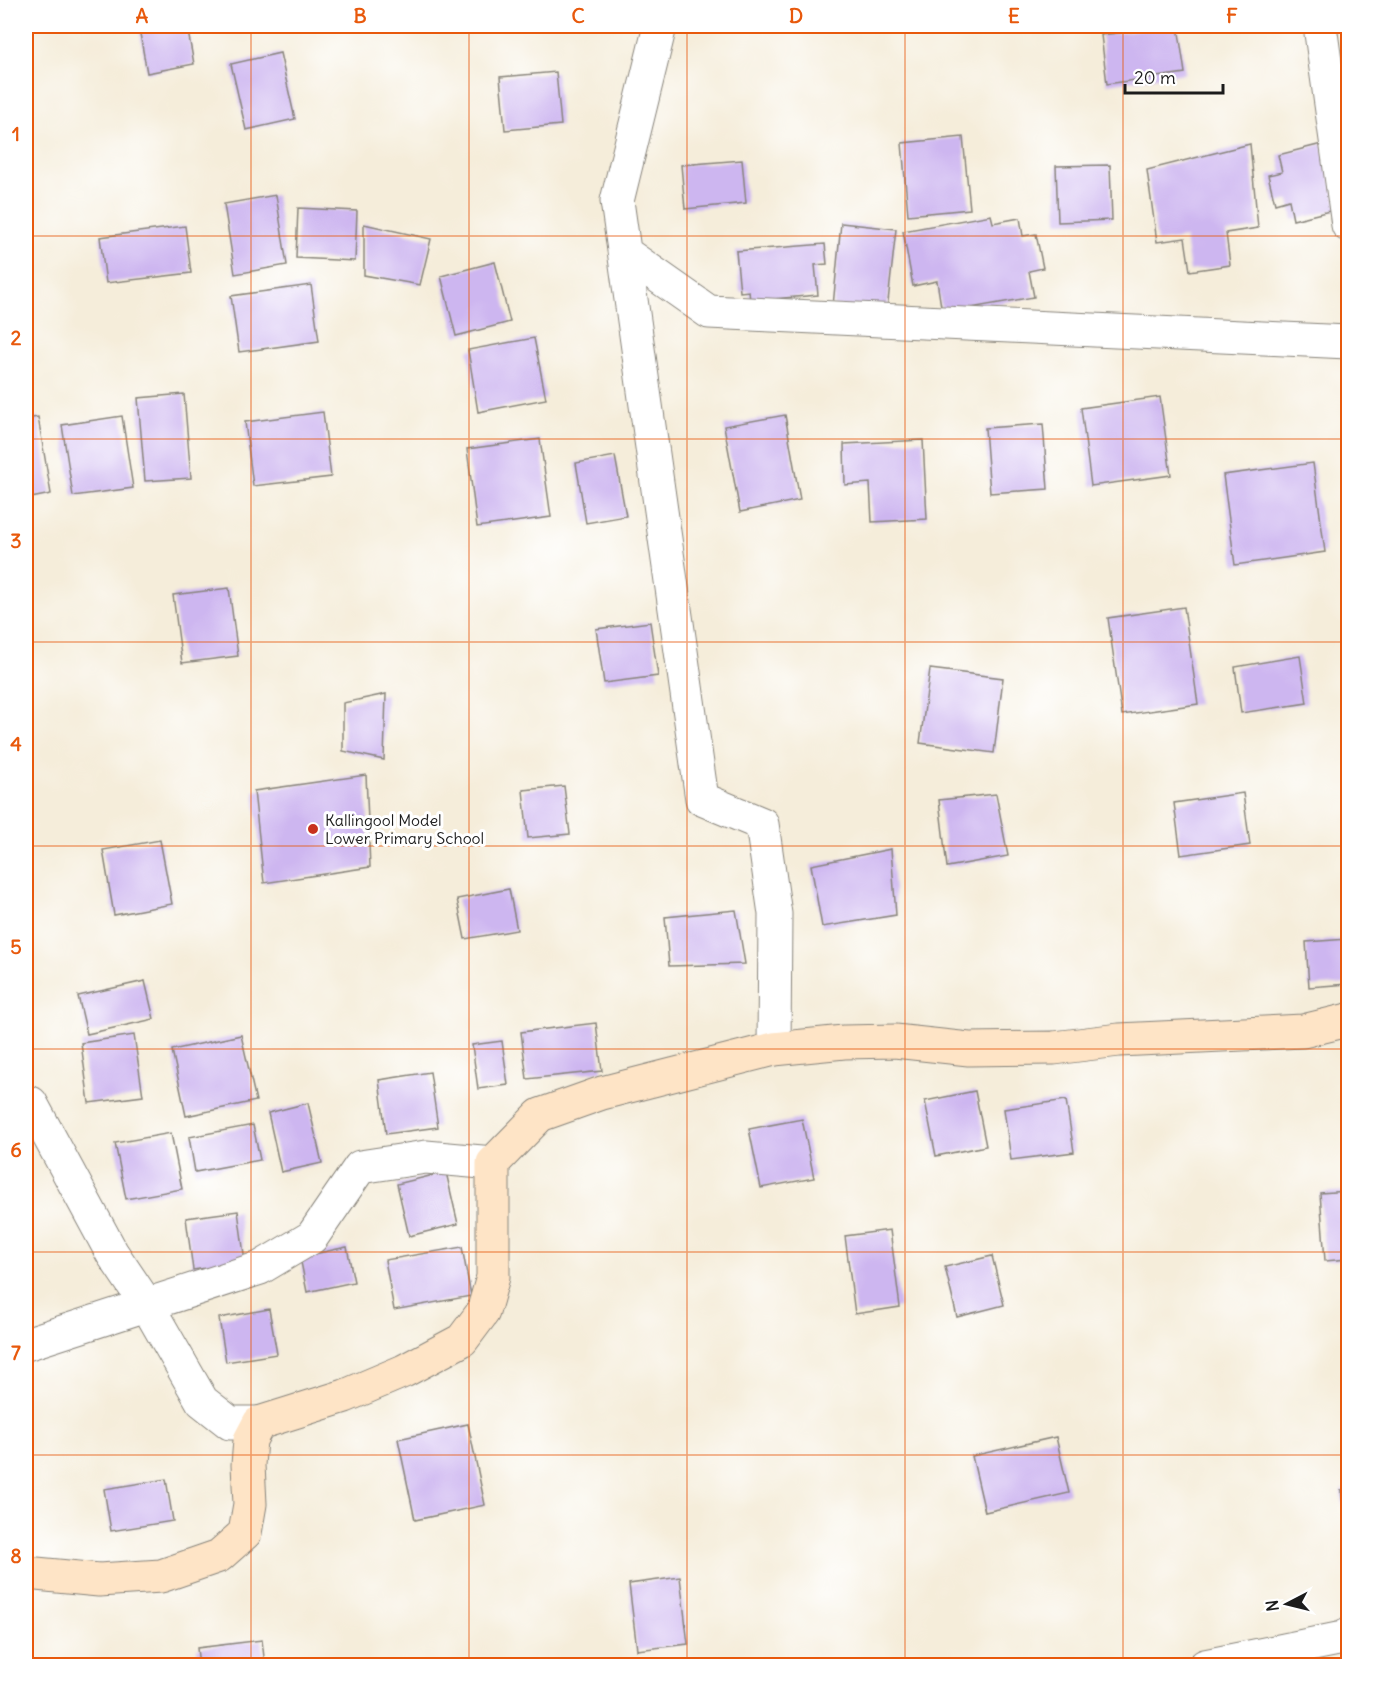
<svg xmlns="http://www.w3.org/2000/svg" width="1374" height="1691" font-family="Delius,sans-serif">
<rect width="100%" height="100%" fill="#fff"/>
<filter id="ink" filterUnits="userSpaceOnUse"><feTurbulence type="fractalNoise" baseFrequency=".0167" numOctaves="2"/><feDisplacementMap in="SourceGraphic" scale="12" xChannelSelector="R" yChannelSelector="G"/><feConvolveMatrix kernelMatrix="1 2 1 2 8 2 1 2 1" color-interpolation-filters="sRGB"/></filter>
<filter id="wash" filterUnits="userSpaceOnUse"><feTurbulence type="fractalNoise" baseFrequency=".008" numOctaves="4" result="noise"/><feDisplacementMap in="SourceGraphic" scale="24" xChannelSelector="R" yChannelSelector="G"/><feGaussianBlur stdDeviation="1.35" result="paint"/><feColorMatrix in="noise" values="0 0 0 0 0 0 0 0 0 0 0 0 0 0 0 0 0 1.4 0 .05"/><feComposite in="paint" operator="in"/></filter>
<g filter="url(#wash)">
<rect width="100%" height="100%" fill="#f5edda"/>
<g id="blocks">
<path fill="#cdb6f0" d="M151,26H187L194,64L147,73L139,28Z
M1178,26L1185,73L1107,84L1101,35Z
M280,53L295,119L246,130L231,64Z
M556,72L561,125L505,130L500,77Z
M963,137L970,209L908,215L902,143Z
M1250,144L1258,228L1226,233L1230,265L1190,271L1185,238L1157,242L1147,170Z
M1322,144L1338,209L1293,220L1289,200L1275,204L1268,175L1282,172L1278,155Z
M742,160L746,203L685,209L681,165Z
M1110,165L1112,220L1058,222L1056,166Z
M276,195L287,265L235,274L224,204Z
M298,208L357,211L355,261L296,258Z
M991,215L993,223L1020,218L1023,236L1036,234L1043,268L1029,271L1034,297L942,313L937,281L913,286L903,231Z
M841,223L896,229L887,311L833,306Z
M364,224L431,239L420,285L364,275Z
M185,226L191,273L106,283L100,237Z
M825,244L827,264L815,265L818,295L750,301L749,291L740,292L736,251Z
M495,262L510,322L456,336L441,276Z
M311,285L319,341L239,352L231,296Z
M534,338L546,399L478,412L468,350Z
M184,394L191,478L145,481L138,398Z
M1160,397L1171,475L1091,486L1081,408Z
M323,412L331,477L253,486L245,422Z
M785,415L800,500L740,512L724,426Z
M122,416L133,488L73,496L62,425Z
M38,417L51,494L26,499V419Z
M1043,424L1048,489L990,493L985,428Z
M540,439L551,517L477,527L467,449Z
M923,440L927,519L872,522L870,483L845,485L844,444Z
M615,456L626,516L586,523L576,463Z
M1313,463L1325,552L1235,565L1223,475Z
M229,588L238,656L182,663L173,595Z
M1184,607L1198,704L1122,715L1108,618Z
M650,622L658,676L604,683L596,629Z
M1300,656L1307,703L1241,713L1235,667Z
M930,669L1003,678L994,753L920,743Z
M386,694L384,760L343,751V703Z
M366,775L370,867L264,883L254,791Z
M564,786L570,834L528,838L523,790Z
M1243,793L1250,845L1181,855L1174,803Z
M996,794L1008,856L947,867L939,800Z
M160,840L172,904L114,915L103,850Z
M891,849L896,915L822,927L811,865Z
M509,889L517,930L465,939L457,899Z
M736,910L745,964L669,966L665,917Z
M1348,939V984L1309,987L1306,942Z
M145,981L154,1019L87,1034L78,996Z
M596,1023L602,1071L527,1079L521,1032Z
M134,1035L143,1096L89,1103L81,1043Z
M241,1035L256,1101L186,1116L172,1050Z
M502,1041L508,1085L478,1089L472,1045Z
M430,1072L438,1127L386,1134L379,1080Z
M975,1091L986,1146L936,1156L925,1101Z
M1066,1100L1074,1152L1011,1160L1004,1109Z
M308,1103L322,1163L281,1172L268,1113Z
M802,1119L814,1178L761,1188L749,1129Z
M253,1125L260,1160L195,1172L189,1137Z
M171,1133L182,1189L126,1199L115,1143Z
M446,1172L458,1224L409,1236L397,1184Z
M1348,1191V1259L1325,1261L1320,1193Z
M238,1211L245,1262L193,1270L186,1218Z
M890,1230L900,1307L855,1314L845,1236Z
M347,1247L354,1282L307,1292L300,1257Z
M462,1247L471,1296L394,1310L385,1260Z
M992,1256L1004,1305L957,1317L945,1267Z
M269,1309L277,1354L226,1362L219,1318Z
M468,1424L485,1505L415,1520L398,1439Z
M1056,1437L1069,1493L985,1512L972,1456Z
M166,1479L173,1521L111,1531L104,1489Z
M1348,1489V1530H1347L1341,1490Z
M680,1577L688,1644L637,1650L629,1584Z
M262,1640L265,1666H199L197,1648Z"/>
</g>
</g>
<g filter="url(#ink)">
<use href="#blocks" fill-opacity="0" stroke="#88847b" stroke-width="1.5"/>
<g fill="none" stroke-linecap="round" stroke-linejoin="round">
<g stroke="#88847b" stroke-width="35">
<path id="street" d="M660,26L617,201L702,799L762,824L775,914L774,1049
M1320,26L1348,225
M625,253L709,312L1348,342
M31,1103L112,1253L147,1305L202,1401L230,1423H259
M26,1344L260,1268L312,1237L360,1167L426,1157L493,1163
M1205,1666L1343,1638L1348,1635"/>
</g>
<g stroke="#88847b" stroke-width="35">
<path id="secondary" d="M26,1573L99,1580L161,1576L219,1556L245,1533L250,1504L248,1465L250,1440L259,1423L345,1396L404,1371L462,1340L483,1312L493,1277V1163L540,1115L602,1093L774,1049L844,1042L895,1041L969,1049L1054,1048L1119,1040L1303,1031L1348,1020"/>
</g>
<use href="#street" stroke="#fff" stroke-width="33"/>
<use href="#secondary" stroke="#fee4c6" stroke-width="33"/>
</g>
</g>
<path fill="none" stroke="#e8590c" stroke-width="1.5" stroke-opacity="0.55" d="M251,26V1666M469,26V1666M687,26V1666M905,26V1666M1123,26V1666M26,236H1348M26,439H1348M26,642H1348M26,846H1348M26,1049H1348M26,1252H1348M26,1455H1348"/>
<circle fill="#c8321e" stroke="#fff" stroke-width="2" cx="313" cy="829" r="6"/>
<g text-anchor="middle" stroke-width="6" stroke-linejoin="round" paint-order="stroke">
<g font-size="16" fill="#1c1c1c" stroke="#fff" text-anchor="start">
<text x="325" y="826">Kallingool Model<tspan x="325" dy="18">Lower Primary School</tspan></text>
</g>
</g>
<rect width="1374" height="1691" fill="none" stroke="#fff" stroke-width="66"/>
<g transform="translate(1287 1604) rotate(263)" stroke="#ffffff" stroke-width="4.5" paint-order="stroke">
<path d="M0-4.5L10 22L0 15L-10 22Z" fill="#1c1c1c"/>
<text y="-9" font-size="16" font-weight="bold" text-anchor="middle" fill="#1c1c1c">N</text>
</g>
<path d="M1125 84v9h98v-9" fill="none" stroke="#1c1c1c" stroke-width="3"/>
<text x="1134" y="84" font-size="18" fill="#1c1c1c" stroke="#ffffff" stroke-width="4.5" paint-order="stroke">20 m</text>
<rect x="33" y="33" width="1308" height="1625" fill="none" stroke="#e8590c" stroke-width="2"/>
<g font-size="20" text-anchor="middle" font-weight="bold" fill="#e8590c">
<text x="142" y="23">A</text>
<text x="360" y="23">B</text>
<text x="578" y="23">C</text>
<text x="796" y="23">D</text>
<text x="1014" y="23">E</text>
<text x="1232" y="23">F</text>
<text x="16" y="141">1</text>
<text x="16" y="345">2</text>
<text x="16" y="548">3</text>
<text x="16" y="751">4</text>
<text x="16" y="954">5</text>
<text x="16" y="1157">6</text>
<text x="16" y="1360">7</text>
<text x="16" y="1563">8</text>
</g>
</svg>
